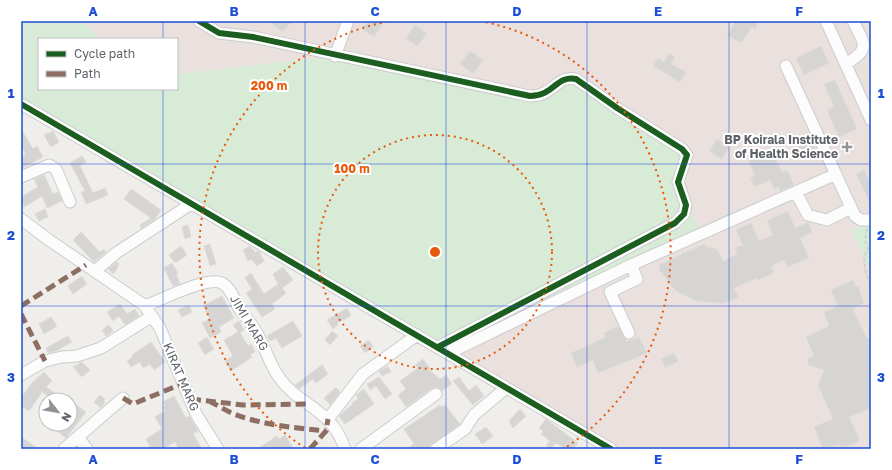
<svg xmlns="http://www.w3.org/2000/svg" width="892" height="470" font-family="'Golos Text',sans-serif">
<rect width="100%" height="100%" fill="#efeeea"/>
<path fill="#eae0de" d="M83,21H871V220L851,230L871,271V449H611L449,353L541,96L335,56L177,74V39H100Z"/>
<path fill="#d8ebd6" d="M21,21H83L100,39H39V89H177V74L335,56L530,96L569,77L682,149L678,182L686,205L703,233L449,353L21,104Z
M871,220V271L851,230Z"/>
<path fill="#d6d5d3" stroke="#deddd9" d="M269,21H292L283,32Z
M368,21H378L382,24L374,37L362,29Z
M736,21H759L755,29L752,27L741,43L727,35Z
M415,25L427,34L417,46L406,38Z
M821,46L829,63L804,75L796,58Z
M470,51L483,60L473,74L460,64Z
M669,53L675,57L671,64L686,72L680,82L653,66L658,58L664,62Z
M835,80L857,129L839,137L827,110L834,106L824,84Z
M21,129L33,149L37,146L43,157L21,169V157L26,154L21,147Z
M53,131L59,142L51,147L44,135Z
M717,139L729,147L722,159L709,151Z
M811,140L817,153L804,159L798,146Z
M772,150L782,172L787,170L794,185L780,191L778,187L774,189L770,180L755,187L750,178L755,175L748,161Z
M82,156L86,162L80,166L93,193L105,188L108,195L86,204L81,192L85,191L70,163Z
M864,170L869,180L871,179V205L856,174Z
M44,175L53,194L58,192L62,201L47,208L42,196L24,207L21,201V197L38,187L34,179Z
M131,189L161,210L155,219L141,228L140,225L151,218L124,199Z
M45,209L48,217L39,221L35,214Z
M788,211L795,228L808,222L812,232L800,238L809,258L787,267L784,260L771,266L774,273L758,280L757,278L734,288L738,297L731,301L722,303L697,301L676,291L660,271L659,265L704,244L707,247L717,249L723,261L737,254L735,248L743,245L736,230L751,223L759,241L773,235L767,221Z
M188,225L191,237L185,239L182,227Z
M81,232L100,252L104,249L106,252L94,262L73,240Z
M210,244L216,264L210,266L204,246Z
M181,246L187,255L175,263L169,255Z
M250,246L255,252L259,251L264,261L257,266L251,259L248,261L243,250Z
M117,262L119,264L117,267L118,268L113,274L108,269Z
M172,263L178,273L176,274L180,284L173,286L164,268Z
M283,267L293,280L282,288L286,293L272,304L275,309L262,317L246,293L252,289L245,278L251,273L264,294L278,284L273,274Z
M82,276L87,284L73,294L68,286Z
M853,280L856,287L858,286L864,303L853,309L866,337L871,340V408L849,417L859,438L857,442L846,447L838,445L823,449L814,427L833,419L818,385L824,370L809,365L807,359L814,356L806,337L829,326L824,312L838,306L831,290Z
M222,296L234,318L219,327L221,332L210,338L202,323L210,319L203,306Z
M120,304L127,314L135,309L139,316L125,325L119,316L113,321L107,312Z
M189,305L192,312L182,317L178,310Z
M347,308L351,316L337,323L338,325L333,329L327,320Z
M51,317L57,326L44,334L39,324Z
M239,321L244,330L240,333L248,346L251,344L255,352L250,355L252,357L231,371L225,361L233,356L224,340L238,332L233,325Z
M293,321L302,336L282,348L276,338L270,341L267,336Z
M109,325L113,331L106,336L102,330Z
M618,326L627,342L639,337L647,353L598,373L593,360L577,367L571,353L606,337L604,333Z
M332,331L338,336L330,345L325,340Z
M68,336L72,342L56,351L48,353L46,348Z
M207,337L214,349L205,355L198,343Z
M369,340L373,347L365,353L360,346Z
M151,342L165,362L154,370L150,364L143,368L140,362L131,367L127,361L133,357L132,355Z
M674,353L678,362L665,367L661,359Z
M423,359L430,368L428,369L440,379L446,375L452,384L442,391L438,387L432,388L406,407L398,395L406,389L400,381L418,368L415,365Z
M82,362L90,370L82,377L73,367Z
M322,365L328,374L316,383L313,379L299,389L295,385Z
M388,366L391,372L382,376L379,371Z
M44,372L52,381L46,387L55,393L51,398L42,392L29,411L21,406V393L24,394L31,384Z
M379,377L392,394L385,399L376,386L370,390L367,384Z
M459,377L469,391L476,385L484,396L473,405L453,381Z
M336,387L340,392L330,405L324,398Z
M364,389L374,404L345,424L339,416L353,404L352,403L358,399L356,395Z
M100,395L105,399L103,401L105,402L101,408L94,402Z
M174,396L186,418L189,416L198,431L193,434L202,449H179L175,442L163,449H151L146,439L162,429L155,417L165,411L163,407L165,405L163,402Z
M75,404L86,412L66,438L48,424H70V412Z
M440,405L441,407L445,405L460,424L427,449H407L414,444L404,429Z
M520,409L526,416L513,428L509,421Z
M546,419L578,443L573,449H566L556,443L550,449L546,445L550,441L541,434L543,431L539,428Z
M486,427L493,436L482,444L475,434Z
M285,435L294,449H257L277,436L279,439Z
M21,437L39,449H21Z"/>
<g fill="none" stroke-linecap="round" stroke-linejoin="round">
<g stroke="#cbcccc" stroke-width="13">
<path id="minor" d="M199,21L219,33L253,37L530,96C554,96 556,75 576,79L617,108L682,149L687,155L678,182L686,205L684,214L675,223L438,347
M826,21L871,120
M335,56L348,21
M846,64C871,48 865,45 853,21
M786,66L855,216L861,220H871
M21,104L611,449
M21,177L49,165L56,169L70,202
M796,193L808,215L827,220L851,208
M21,219L49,240L144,305L150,304C165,298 208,276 222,283C231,288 234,299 239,308C245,317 253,325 258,335C265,348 270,364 278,376C299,407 331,407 345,449
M95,271L116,253L191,204
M144,305L160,328L196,414L218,449
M629,333L610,292L637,279L631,265
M449,353L631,265L836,174
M21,375L45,361L62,357L77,356L101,348L152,316
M328,419L363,374L417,335
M78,437L87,449
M64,449L123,398
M361,449L436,394
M436,449L465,429L474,415L506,388"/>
</g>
<path stroke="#cacfcc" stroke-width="1.5" stroke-dasharray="4 2" stroke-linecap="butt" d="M867,229L865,241L868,248L864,258L866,274L871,284"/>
<use href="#minor" stroke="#fdfcfc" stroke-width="11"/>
<path stroke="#8d6e63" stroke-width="5" stroke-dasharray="10 5" stroke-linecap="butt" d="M21,306L86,265
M21,314L45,361
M123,398L133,404L184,383
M191,399L243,405L309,404
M209,401C217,405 225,410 234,414C262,425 296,428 326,431
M310,449L326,431L328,419"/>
<g stroke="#fff" stroke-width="8">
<path id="cycleway" d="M199,21L219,33L253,37L530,96C554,96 556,75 576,79L617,108L682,149L687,155L678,182L686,205L684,214L675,223L438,347
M21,104L611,449"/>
</g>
<use href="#cycleway" stroke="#1b5e20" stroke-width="6"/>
</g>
<path fill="none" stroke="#1d4ed8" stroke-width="1" stroke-opacity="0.55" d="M163,21V39M305,21V449M446,21V449M587,21V449M729,21V449M163,89V449M21,164H871M21,306H871"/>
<g fill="none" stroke="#e8590c" stroke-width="2" stroke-dasharray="2 4">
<circle cx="435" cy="252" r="117"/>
<path d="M305 448A235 235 0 0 1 390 21M480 21A235 235 0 0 1 565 448"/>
</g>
<path fill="#919496" stroke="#fff" stroke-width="1.5" d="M845 141h4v4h4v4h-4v4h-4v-4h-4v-4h4z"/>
<g text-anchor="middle" stroke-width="4" stroke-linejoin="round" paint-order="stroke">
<g font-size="12" font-weight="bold" fill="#5f6368" stroke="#fff" text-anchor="end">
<text x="838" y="144">BP Koirala Institute<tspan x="838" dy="14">of Health Science</tspan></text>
</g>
<g font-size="12" fill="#5f6368" stroke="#fff">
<text transform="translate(249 323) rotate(59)" y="4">JIMI MARG</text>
<text transform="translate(181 377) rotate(67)" y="4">KIRAT MARG</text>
</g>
</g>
<circle cx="435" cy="252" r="6" fill="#e8590c" stroke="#fff" stroke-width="2"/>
<g font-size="12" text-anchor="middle" font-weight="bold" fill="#e8590c" stroke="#fff" stroke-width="4" stroke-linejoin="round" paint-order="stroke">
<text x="269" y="90">200 m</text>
<text x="352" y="173">100 m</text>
</g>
<rect width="892" height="470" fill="none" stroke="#ffffff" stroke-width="44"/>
<rect x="38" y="38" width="140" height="52" fill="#ffffff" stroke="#bfc1c3"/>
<rect x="46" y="51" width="20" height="6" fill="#1b5e20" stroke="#bfc1c3"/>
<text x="74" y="58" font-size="12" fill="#5f6368">Cycle path</text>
<rect x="46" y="71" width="20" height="6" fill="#8d6e63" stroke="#bfc1c3"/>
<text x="74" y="78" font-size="12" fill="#5f6368">Path</text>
<g transform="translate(58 412) rotate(121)"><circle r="19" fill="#ffffff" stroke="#bfc1c3"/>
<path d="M0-3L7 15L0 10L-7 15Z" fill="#919496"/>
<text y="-6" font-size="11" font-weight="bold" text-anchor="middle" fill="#5f6368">N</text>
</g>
<rect x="22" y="22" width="848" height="426" fill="none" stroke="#1d4ed8" stroke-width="1.5"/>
<g font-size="13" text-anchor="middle" font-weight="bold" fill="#1d4ed8">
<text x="93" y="16">A</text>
<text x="234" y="16">B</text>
<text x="375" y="16">C</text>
<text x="517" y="16">D</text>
<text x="658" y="16">E</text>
<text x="799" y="16">F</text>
<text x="11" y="98">1</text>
<text x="881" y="98">1</text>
<text x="11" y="240">2</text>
<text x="881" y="240">2</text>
<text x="11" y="382">3</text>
<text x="881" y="382">3</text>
<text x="93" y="464">A</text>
<text x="234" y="464">B</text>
<text x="375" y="464">C</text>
<text x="517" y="464">D</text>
<text x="658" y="464">E</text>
<text x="799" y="464">F</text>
</g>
</svg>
